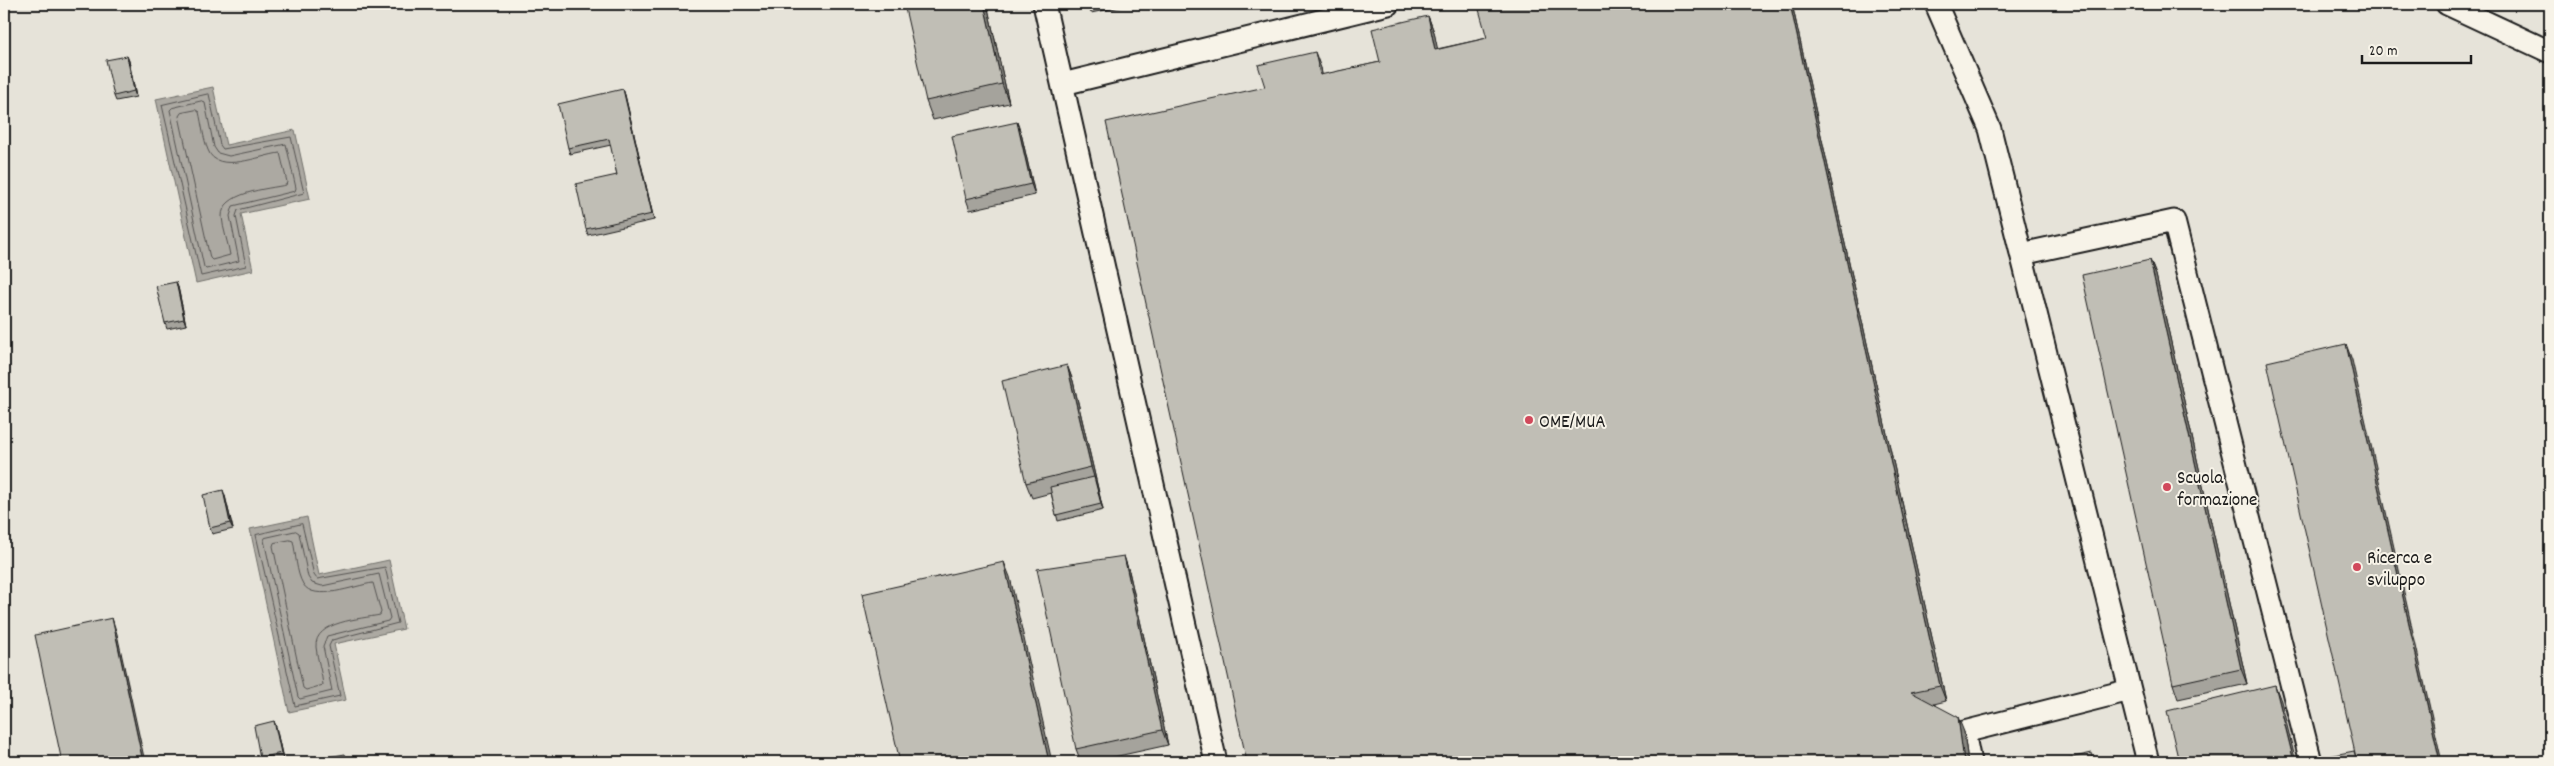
<svg xmlns="http://www.w3.org/2000/svg" width="2554" height="766" font-family="Dekko,sans-serif">
<rect width="100%" height="100%" fill="#f7f3e8"/>
<filter id="ink" filterUnits="userSpaceOnUse"><feTurbulence type="fractalNoise" baseFrequency=".02" numOctaves="2"/><feDisplacementMap in="SourceGraphic" scale="10" xChannelSelector="R" yChannelSelector="G"/><feConvolveMatrix kernelMatrix="1 2 1 2 8 2 1 2 1" color-interpolation-filters="sRGB"/></filter>
<g filter="url(#ink)">
<path fill="#e6e3d9" d="M4,4H2550V762H4Z"/>
<path fill="#aca9a2" stroke="#72716c" d="M213,87L226,145L295,130L310,199L241,214L253,270L196,283L156,99Z
M307,517L319,575L389,560L404,629L334,644L346,700L289,712L250,529Z"/>
<g fill="none" stroke-linecap="round" stroke-linejoin="round">
<path stroke="#565452" stroke-width="1" d="M209,94L220,145L223,149L291,137L304,193L238,210L236,216L246,266L201,276L162,105Z
M202,101L205,103L214,147L218,153L229,156L286,144L296,188L295,191L233,206L230,216L239,261L206,269L204,267L170,110L172,108Z
M196,110L199,112C202,124 203,138 208,150C217,175 261,155 280,153L287,182L286,185C268,189 221,192 222,217C223,230 228,242 230,255L212,260L210,258L179,116L181,113Z
M302,524L314,575L317,579L385,567L398,623L332,640L329,646L340,696L295,706L256,535Z
M296,531L299,533L308,577L312,583L322,586L379,574L390,618L388,621L327,636L323,646L332,691L300,699L298,697L264,540L265,538Z
M290,540L293,541C296,554 296,572 303,584C314,603 355,585 373,583L381,612L380,615C361,619 314,621 316,647C317,659 322,672 323,685L306,690L303,688L273,546L274,543Z"/>
<g stroke="#1c1c1c" stroke-width="25">
<path id="lane" d="M1044,4L1216,762
M1936,4L1990,129L2148,762
M2447,4L2550,52
M1063,84L1388,4
M2021,254L2174,221L2311,762
M1970,762L1964,732L2130,690"/>
</g>
<use href="#lane" stroke="#f7f3e8" stroke-width="21"/>
</g>
<path fill="#a5a39c" stroke="#1c1c1c" d="M987,4L1009,103L933,120L926,101Z
M1087,4H1134L1091,13Z
M1486,4H1792L1946,701L1934,704L1964,732L1968,762L1265,87L1321,68L1322,75L1380,62L1428,16L1434,32L1437,49L1487,38Z
M127,56L129,61L136,97L116,101L114,96Z
M623,89L625,95L654,220L588,235L586,229L617,175L611,145L570,154L568,148Z
M1021,133L1035,195L970,210L966,199Z
M2150,260L2156,275L2247,684L2178,699L2173,684Z
M178,287L186,325L167,329L165,323Z
M1067,365L1073,381L1103,510L1058,521L1051,493L1032,498L1026,483Z
M225,496L233,529L212,534L210,528Z
M1129,571L1168,745L1091,762H1081L1076,749Z
M274,721L276,727L283,759L268,762H262L260,758Z"/>
<path fill="#86857f" stroke="#1c1c1c" d="M984,4H987L1009,103L1002,84Z
M1790,4H1792L1946,701L1940,686Z
M1428,16L1434,32L1441,65L1435,50Z
M1315,52L1321,68L1325,91L1320,75Z
M127,56L129,61L136,97L134,91Z
M623,89L625,95L654,220L652,214Z
M1017,122L1021,133L1035,195L1031,184Z
M2150,260L2156,275L2247,684L2241,669Z
M176,282L178,287L186,325L184,319Z
M2346,344L2352,360L2442,762H2440Z
M1067,365L1073,381L1103,510L1094,477L1091,467Z
M223,490L225,496L233,529L230,523Z
M1124,556L1129,571L1168,745L1162,730Z
M1004,562L1010,577L1052,762H1049Z
M112,618L117,634L145,762H143Z
M2275,685L2281,701L2296,762H2294Z
M1958,717L1964,732L1968,762H1964Z
M274,721L276,727L283,759L281,753Z"/>
<path fill="#c0beb5" stroke="#1c1c1c" d="M904,4H984L1002,84L926,101Z
M1486,4H1790L1940,686L1911,692L1958,717L1964,762H1247L1106,122L1265,87L1258,65L1315,52L1320,75L1380,62L1372,29L1428,16L1435,50L1487,38L1478,6Z
M127,56L134,91L114,96L106,60Z
M623,89L652,214L586,229L576,184L617,175L609,139L568,148L558,104Z
M1017,122L1031,184L966,199L952,136Z
M2150,260L2241,669L2173,684L2082,275Z
M176,282L184,319L165,323L156,286Z
M2346,344L2440,762H2357L2267,362Z
M1067,365L1091,467L1026,483L1002,381Z
M1094,477L1101,504L1056,515L1050,487Z
M223,490L230,523L210,528L203,495Z
M1124,556L1162,730L1076,749L1037,569Z
M1004,562L1049,762H900L862,594Z
M112,618L143,762H62L35,635Z
M2275,685L2294,762H2179L2167,711Z
M274,721L281,753L260,758L254,726Z
M2354,751L2357,762H2298Z
M2092,753L2094,762H2052Z
M345,754L347,762H300Z"/>
</g>
<g fill="#d1495b" stroke="#f7f3e8" stroke-width="2">
<circle cx="1529" cy="420" r="5"/>
<circle cx="2167" cy="487" r="5"/>
<circle cx="2357" cy="567" r="5"/>
</g>
<g text-anchor="middle" stroke-width="4" stroke-linejoin="round" paint-order="stroke">
<g font-size="19" fill="#1c1c1c" stroke="#f7f3e8" text-anchor="start">
<text x="1539" y="427">OME/MUA</text>
<text x="2177" y="483">Scuola<tspan x="2177" dy="22">formazione</tspan></text>
<text x="2367" y="563">Ricerca e<tspan x="2367" dy="22">sviluppo</tspan></text>
</g>
</g>
<rect width="2554" height="766" fill="none" stroke="#f7f3e8" stroke-width="20"/>
<rect x="10" y="10" width="2534" height="746" fill="none" stroke="#1c1c1c" stroke-width="2" filter="url(#ink)"/>
<path d="M2362 55v8h109v-8" fill="none" stroke="#1c1c1c" stroke-width="2.5"/>
<text x="2369" y="55" font-size="15" fill="#1c1c1c" stroke="#f7f3e8" stroke-width="4" paint-order="stroke">20 m</text>
</svg>
